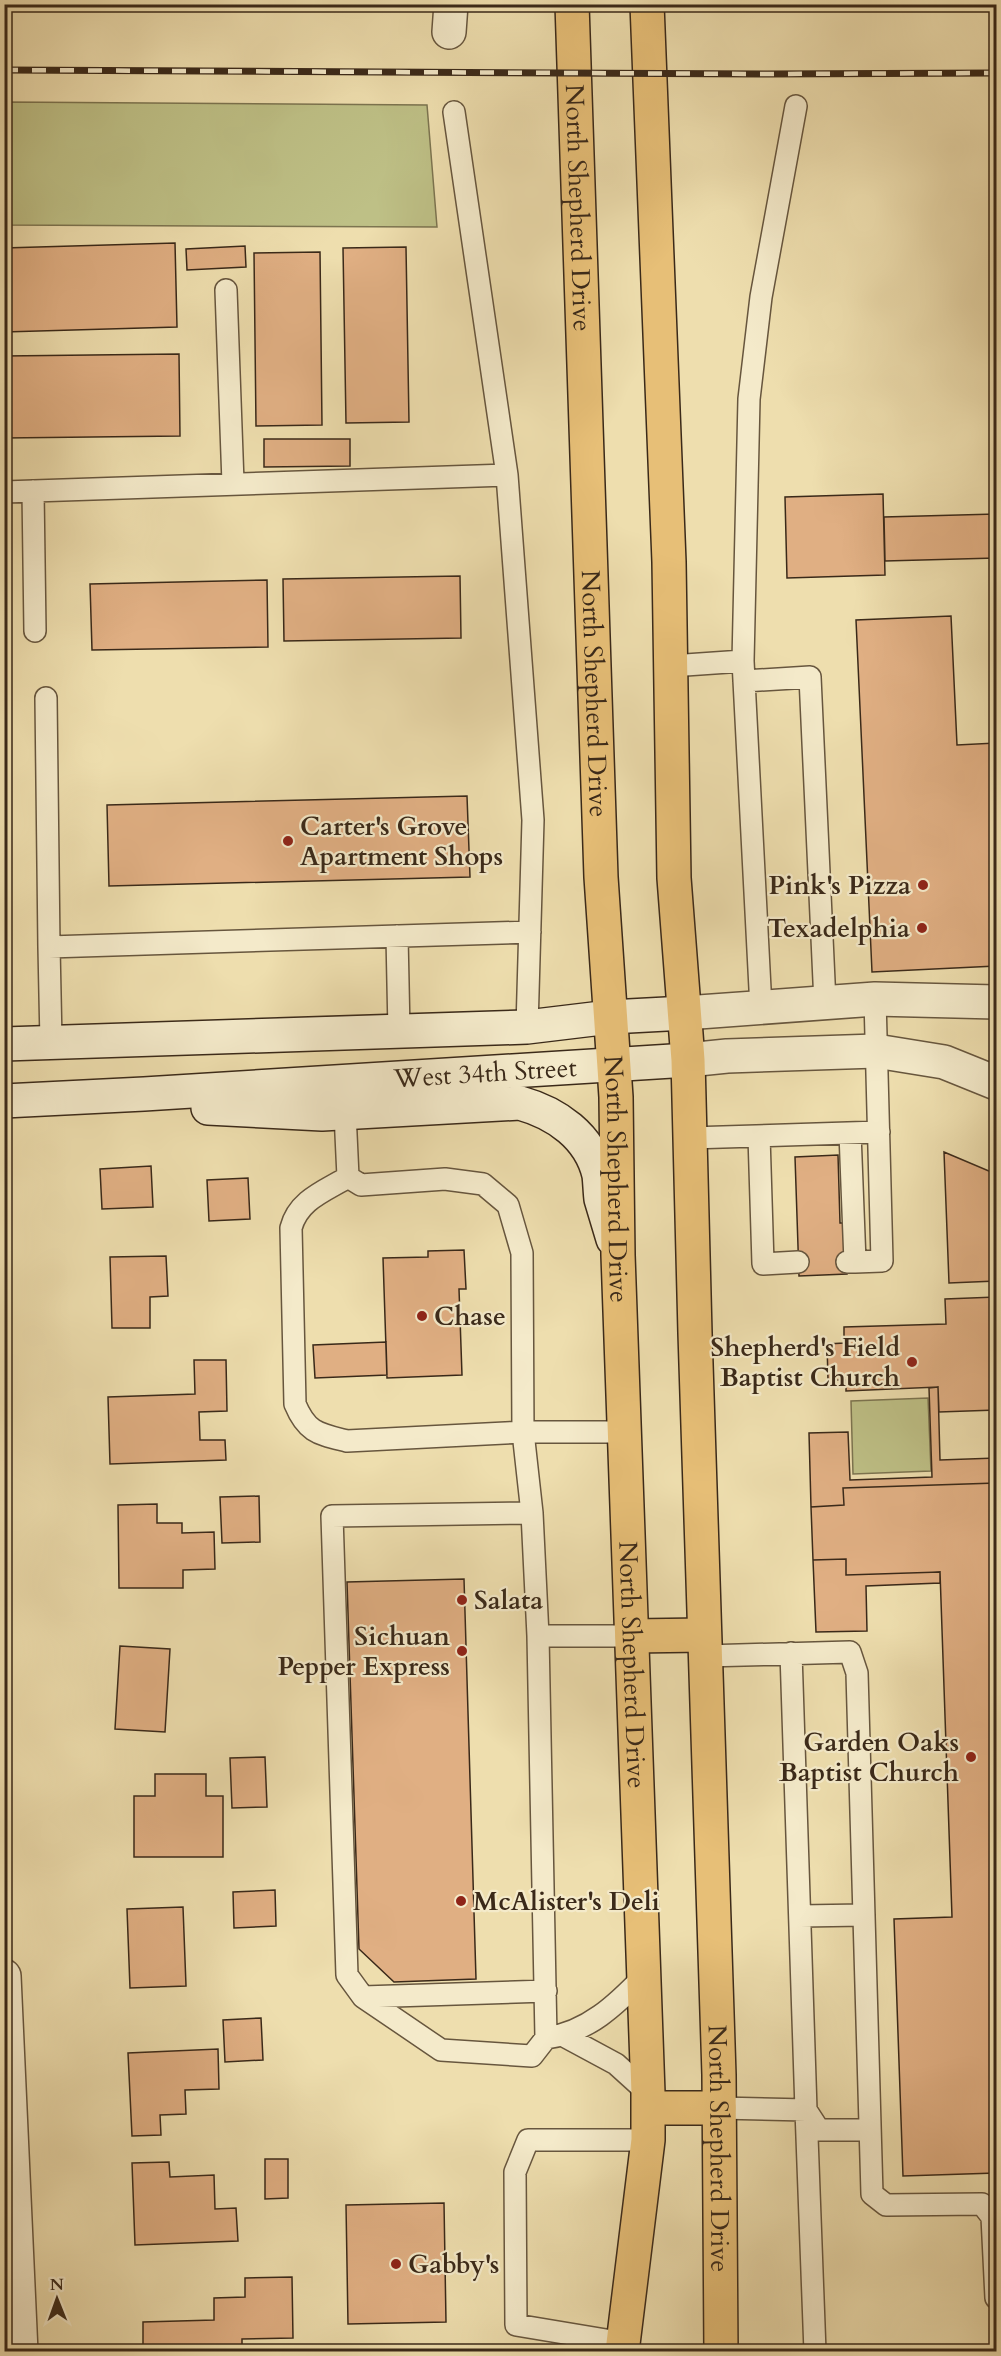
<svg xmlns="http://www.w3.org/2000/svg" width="1001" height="2356" font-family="Cardo,serif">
<rect width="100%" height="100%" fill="#eedeae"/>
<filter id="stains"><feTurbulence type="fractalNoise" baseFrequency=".00333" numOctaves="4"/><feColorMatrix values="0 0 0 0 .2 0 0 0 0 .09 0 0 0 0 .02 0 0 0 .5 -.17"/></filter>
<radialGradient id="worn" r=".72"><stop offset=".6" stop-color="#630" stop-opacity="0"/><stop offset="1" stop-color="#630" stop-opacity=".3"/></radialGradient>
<path fill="#bec086" stroke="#7c7450" stroke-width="1.5" d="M5,102L427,105L437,227L5,225Z
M928,1398L931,1471L853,1474L851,1401Z"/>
<path fill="#e0af83" stroke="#3a2919" stroke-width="1.5" d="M175,243L177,327L4,332V248Z
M245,246L246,267L187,270L186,249Z
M406,247L409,422L346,423L343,248Z
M320,252L322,425L256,426L254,253Z
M179,354L180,436L4,438V356Z
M264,439H350V466L264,467Z
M883,494L885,575L787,578L785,497Z
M996,514V558L885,561L884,517Z
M460,576L461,638L284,641L283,579Z
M267,580L268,647L92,650L90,584Z
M951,616L957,745L996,743V966L872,972L856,620Z
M467,796L470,877L109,886L107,805Z
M944,1152L996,1174V1281L949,1283Z
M838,1155L840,1223H845L847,1274L799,1276L795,1157Z
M151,1166L153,1207L102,1209L100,1169Z
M248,1178L250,1219L209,1221L207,1180Z
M464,1250L466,1289H459L462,1375L387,1378L383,1258L428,1257V1251Z
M166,1256L168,1296L150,1297V1328H112L110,1257Z
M996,1297V1410L939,1412L938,1387L846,1391V1380H828L827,1344L844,1343V1327L946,1324L945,1299Z
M386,1342L387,1375L315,1378L313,1345Z
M194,1360H226L227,1411L199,1412L200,1440H225L226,1460L110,1464L108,1397L195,1394Z
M938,1387L940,1460L996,1458V1483L843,1488L844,1505L811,1507L809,1433L848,1432L850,1480L932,1477L929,1388Z
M996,1483V1570H992L993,1596H996V2173L903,2176L894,1919L952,1917L940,1572L846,1575V1559L813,1560L811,1507L844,1505L843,1488Z
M259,1496L260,1542L222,1543L220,1497Z
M157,1504V1523H182V1533L214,1532L215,1569L183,1570V1588H119L118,1505Z
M846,1559V1575L940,1572V1583L866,1586L867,1631L816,1632L813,1560Z
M464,1579L476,1979L394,1982L359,1949L347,1582Z
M120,1646L170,1649L165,1732L115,1729Z
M265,1757L267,1807L232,1808L230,1758Z
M155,1774H206V1796H223V1857H134V1796H155Z
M275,1890L276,1926L234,1928L233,1892Z
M183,1907L186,1986L130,1988L127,1909Z
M261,2018L263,2060L225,2062L223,2020Z
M218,2049L219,2089L185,2090L186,2114L160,2115L161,2135L132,2136L128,2053Z
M265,2159H288V2198L265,2199Z
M169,2162L170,2177L214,2175L215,2209L236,2208L238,2241L135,2245L132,2163Z
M444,2203L446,2322L348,2324L346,2205Z
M292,2277L293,2338L242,2339V2352H143V2322L214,2320V2298L245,2297V2278Z"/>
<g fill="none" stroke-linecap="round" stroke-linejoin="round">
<g stroke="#67563e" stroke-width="24">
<path id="service" d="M454,112L507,475L533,820L527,1027
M226,290L233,483
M33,491L35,631
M4,492L507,475
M671,666L743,661
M744,681L810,677L825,1003
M46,698L49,947
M397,936L399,1031
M761,1008L743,661L749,399L761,297L796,106
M51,1042L49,947L530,932
M345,1113L348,1177L361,1185L445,1179L483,1184L508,1205L522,1253L523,1432H625
M759,1136L763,1264L798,1262
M690,1138L879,1132
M348,1177C325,1191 298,1200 291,1228L295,1404C307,1433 319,1434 347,1441L523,1432L532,1513
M847,1262H855L850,1133
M855,1262L882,1261L875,999
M538,1636L546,2038
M632,1636H538L532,1513L332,1516L347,1975L363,1997L441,2050L532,2056L546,2038C587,2033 617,2004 644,1976
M791,1653L806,2110L819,2130H870
M705,1656L850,1652L857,1673L872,2194L886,2205L982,2204L992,2217L996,2298
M800,1916L864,1915
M363,1997L546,1991
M564,2036L616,2064L648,2093
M719,2108L806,2110L815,2352
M624,2343L516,2325L515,2172L528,2140H648"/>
</g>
<g stroke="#67563e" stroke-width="36">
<path id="minor" d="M449,32L451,4
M685,1013L875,999L996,1002
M688,1060L727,1056L876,1051L944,1062L996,1083
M4,1976L21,2352"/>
</g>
<g stroke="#3a2919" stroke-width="36">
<g id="secondary">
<path d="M4,1044L527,1027L610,1017L685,1013"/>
<path id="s1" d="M4,1101L144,1094L688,1060"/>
<path d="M208,1108L322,1114L520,1103C556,1113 590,1136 599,1175C600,1183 600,1191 601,1199C605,1212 609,1226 613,1239"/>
</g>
</g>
<g stroke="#3a2919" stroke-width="36">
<g id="primary">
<path id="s2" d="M572,4L601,877L616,1097L618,1255L648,2093V2140L622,2352"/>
<path id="s3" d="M647,4L669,562L674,878L688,1060L695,1333L719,2075L721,2352"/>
<path d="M632,1636L704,1635"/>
<path d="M649,2108H719"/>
</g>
</g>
<use href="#service" stroke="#f4eaca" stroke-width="21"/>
<use href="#minor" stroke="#f4eaca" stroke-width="33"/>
<use href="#secondary" stroke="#f4eaca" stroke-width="33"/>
<use href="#primary" stroke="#e7bf77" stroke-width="33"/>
<g stroke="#3a2919" stroke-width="7">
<path id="rail" d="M4,70L767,74L996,73"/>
</g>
<use href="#rail" stroke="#f4eaca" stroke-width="4.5" stroke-dasharray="14" stroke-linecap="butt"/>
</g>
<g fill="#8f2418" stroke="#f4eaca" stroke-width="2">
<circle cx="288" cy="841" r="6"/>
<circle cx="923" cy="885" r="6"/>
<circle cx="922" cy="928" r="6"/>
<circle cx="422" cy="1316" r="6"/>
<circle cx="912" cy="1362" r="6"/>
<circle cx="462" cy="1600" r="6"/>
<circle cx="462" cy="1651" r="6"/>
<circle cx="971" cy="1757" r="6"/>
<circle cx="461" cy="1901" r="6"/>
<circle cx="396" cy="2264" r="6"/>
</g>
<g text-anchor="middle" stroke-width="4.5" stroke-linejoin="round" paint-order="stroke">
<g font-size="26" fill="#3a2919" stroke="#f4eaca">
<text dy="9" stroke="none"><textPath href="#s2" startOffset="204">North Shepherd Drive</textPath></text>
<text dy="9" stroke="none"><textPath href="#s2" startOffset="690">North Shepherd Drive</textPath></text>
<text dy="9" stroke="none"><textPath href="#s1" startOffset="482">West 34th Street</textPath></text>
<text dy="9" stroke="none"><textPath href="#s2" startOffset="1176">North Shepherd Drive</textPath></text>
<text dy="9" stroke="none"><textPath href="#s2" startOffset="1662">North Shepherd Drive</textPath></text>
<text dy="9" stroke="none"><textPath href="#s3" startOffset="2146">North Shepherd Drive</textPath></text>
</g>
<g font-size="26" font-weight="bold" fill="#3a2919" stroke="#f4eaca" text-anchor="start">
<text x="300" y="835">Carter's Grove<tspan x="300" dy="30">Apartment Shops</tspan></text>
<text x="911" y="894" text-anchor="end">Pink's Pizza</text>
<text x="910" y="937" text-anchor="end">Texadelphia</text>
<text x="434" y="1325">Chase</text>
<text x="900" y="1356" text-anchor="end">Shepherd's Field<tspan x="900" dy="30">Baptist Church</tspan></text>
<text x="474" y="1609">Salata</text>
<text x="450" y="1645" text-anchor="end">Sichuan<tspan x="450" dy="30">Pepper Express</tspan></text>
<text x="959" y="1751" text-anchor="end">Garden Oaks<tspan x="959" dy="30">Baptist Church</tspan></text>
<text x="473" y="1910">McAlister's Deli</text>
<text x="408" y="2273">Gabby's</text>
</g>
</g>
<rect width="1001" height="2356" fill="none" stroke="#eedeae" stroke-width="24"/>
<rect x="6" y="6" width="989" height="2344" fill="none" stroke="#3a2919" stroke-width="3"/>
<rect x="12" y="12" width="977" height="2332" fill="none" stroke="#3a2919" stroke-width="1.5"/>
<g transform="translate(57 2299) rotate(359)" stroke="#f4eaca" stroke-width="4.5" paint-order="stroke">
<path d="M0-4.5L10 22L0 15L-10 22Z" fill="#3a2919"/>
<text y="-9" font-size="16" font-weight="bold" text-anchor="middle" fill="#3a2919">N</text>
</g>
<rect width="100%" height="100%" filter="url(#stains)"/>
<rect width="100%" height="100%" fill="url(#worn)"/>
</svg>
